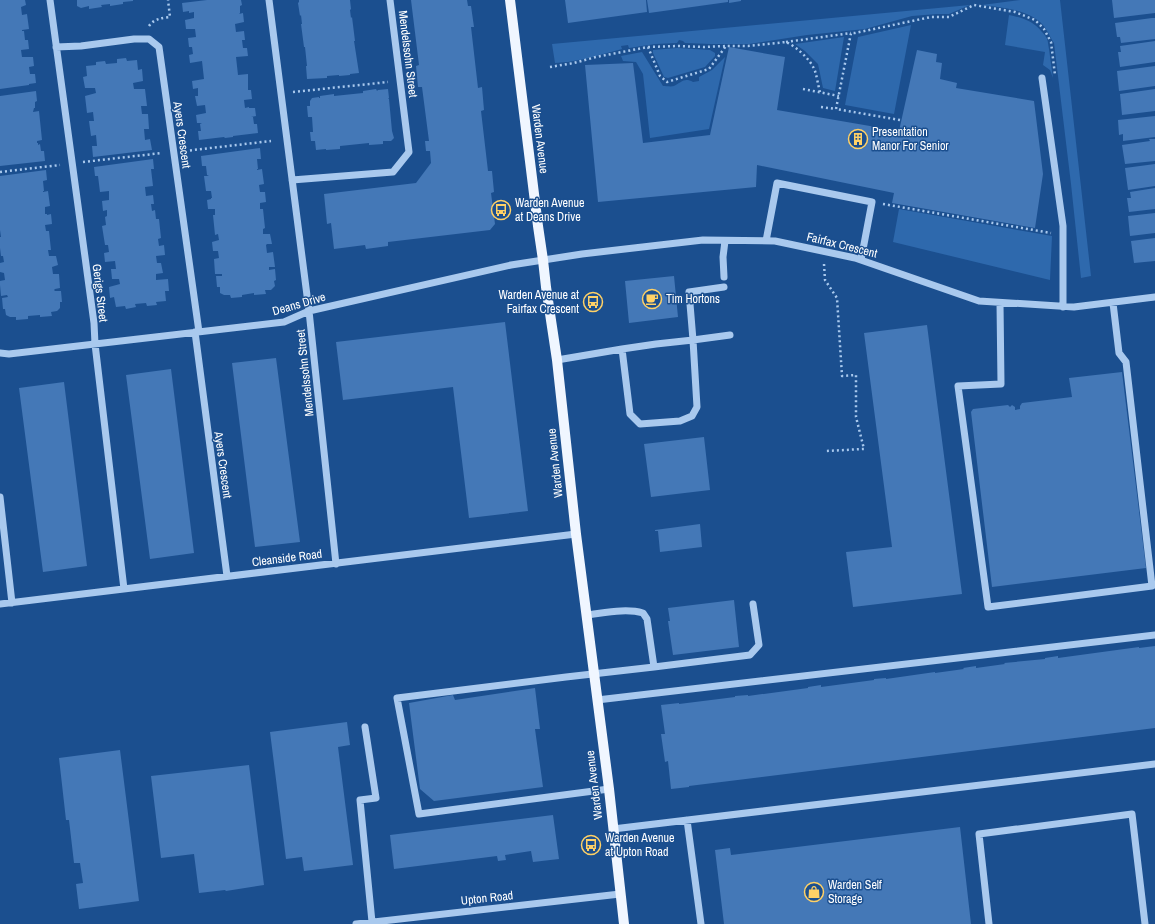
<svg xmlns="http://www.w3.org/2000/svg" width="1155" height="924" font-family="'Archivo Narrow',sans-serif">
<rect width="100%" height="100%" fill="#1b4f8f"/>
<path fill="#2e69ad" d="M1020,0H1060L1091,276L1081,278L1071,184L1054,43C1050,37 1047,29 1042,24C1029,10 1000,7 982,5Z
M970,5L949,14H937L912,16L865,29L807,35L749,44H711L685,43L683,41L679,40L677,43L655,44L629,48L628,45L621,46L622,49L585,59L568,62L555,63L552,44Z
M1009,15C1023,18 1033,21 1042,32C1045,35 1048,39 1048,43C1050,54 1051,66 1053,78L1050,70L1043,65L1045,52L1005,45Z
M911,25L894,114L845,105L858,37Z
M844,37L835,91L823,88L818,64L805,51L795,44Z
M677,48L710,50L715,53V56L705,67L668,78L664,77L653,53V50Z
M642,52L663,86C666,86 671,87 674,86C681,83 684,77 693,82L699,81V77L712,70L725,57L709,129L650,138L643,74L636,62L623,61L621,56Z
M899,209L1052,236L1050,280L893,242Z"/>
<path fill="#4478b7" d="M0,0H25L26,5L21,7L22,15L27,14L29,29L22,30V31H24L25,40H28L29,49L21,50L22,57H33L34,66L29,67L30,74H35L36,83L29,84V85L0,89Z
M77,0H133V1L123,2V4L110,6V4L101,5L102,7L89,9V6L81,8L77,6Z
M207,0H241L242,5L240,6V13L239,14L243,13L244,22L235,24L236,32L244,31L245,40H242L243,48H247L248,56L236,57L238,75L248,74V90H251L252,99L244,100L245,108L249,107V108H255L256,116L251,117H253L254,124H257L258,133L233,136V137L225,138L224,137L199,140L198,131H201L200,124L202,123H197L196,115L206,113L205,105L197,106L195,96H198V88L193,89L192,81L204,79L202,61L190,63L189,55L193,54L192,47H189L188,38L196,37L195,29H186L185,20L194,18V12L189,13V11L183,12L182,3Z
M299,0H350L351,9L350,10L351,18L352,17L355,41H354L359,73L350,74V75L339,76V75L327,76V78L307,79L306,66H307L305,47H304L301,24H302L301,15L300,16L298,3L299,2Z
M411,0H467L468,6H471L474,27H471L478,88L482,87L484,110L481,111L488,171H492L494,192L491,193L495,224L490,230L388,242V246L366,249L365,245L334,249L331,223L327,224L324,194L416,183L431,163L430,151H426L425,141H429L422,87H418L416,66L419,65Z
M565,0H646L647,12L568,23Z
M647,0H728V2L649,13Z
M729,0H741V1L729,3Z
M1112,0H1155V13L1114,18Z
M1152,18H1155V39L1121,43L1120,37H1117L1115,23Z
M1155,41V62L1120,67L1118,52H1121L1120,46Z
M729,47L785,57L777,110L899,131L917,50L937,54L936,62L942,63L940,79L957,83L956,88L1034,101L1043,174L1035,228L892,203L894,193L757,165L756,187L598,202L585,65L633,63L643,143L710,135Z
M126,58L127,61L137,60L138,70L142,69L143,81L133,83L134,89H145L147,106H141L142,114H148L149,129H144L145,140L150,139L152,150L93,157L92,146H97L96,135L91,136L89,121H94L93,112L87,113L85,96L96,93L95,88H85L83,77L87,76L86,66L96,65V62L105,61L106,64L117,63V59Z
M1155,66V86L1119,91L1117,71Z
M376,89L377,91L378,90L388,89L389,98H388L389,99L392,131L394,138L391,141H383V144L369,145V143L340,146V149L326,150V149L316,150L315,141H311L310,132H313L312,117H308L307,106H310V101L312,98L319,97V98H320V96L334,94V96L363,93V91Z
M1155,89V111L1122,115L1120,94Z
M36,91L37,101L35,102V108H34L33,112L39,111L42,140L37,141V143H38V145L40,144L41,151H44L45,161L0,166V96Z
M1155,116V137L1123,141V134L1119,135L1118,120Z
M1149,139H1155V161L1125,164L1122,145L1150,141Z
M260,148L261,159H257L258,169H257V170L262,169L264,184L259,185L260,192H265L266,202L260,203V209H263L265,228L263,229V234H270L272,244H267L266,245L267,253L273,252L275,267H269V270L275,269L276,280L274,281L275,286L271,290H265L266,294L254,295V293L242,295V297L231,298L230,295H224L220,293V287H217L216,276H222V274H215L214,259L219,258L218,251H213L212,242L219,240L218,234L215,235L213,215H215V209H208L207,200L211,199V198H212L211,191H206L204,176H209L207,175L206,166H202L201,156Z
M153,159L154,169H151L153,186L145,187L146,196L153,195L154,204H151L152,211L155,210L156,219H159L161,238L158,239L159,246L164,245L165,255L156,256L157,263H161L163,273L156,274V280L168,279L169,291H165L166,301L156,302L157,305L147,306L146,303L135,304L136,307L126,309L125,306L116,307L114,297L110,298L109,287L120,284L119,279H112L111,269H116L115,261L105,262L104,253L109,252L108,245H105L102,226L106,225L105,217L107,216V210L103,211L102,201L109,200V191L100,192L98,176H95L94,167Z
M1155,164V186L1128,190L1125,168Z
M46,170L47,180L43,181L44,191H43V192L48,191L50,206L45,207V214H47V215L51,214L52,224L45,225L46,231H49L51,250H48L49,256H56L58,265L52,267L53,274H59L60,288L55,289L54,290L55,291H61L62,302H60V308L57,311L51,312L52,316L40,317V315L28,316V319L16,320V317H10L6,315L5,309H3L2,298L8,297L7,295L1,296L0,285V281L5,280L4,273L0,272V263L4,262L3,256H1L0,248V237H1L0,230V176Z
M1155,188V209L1129,212L1127,198H1131L1130,192Z
M1155,213V233L1130,236L1128,216Z
M1155,238V261L1134,263L1131,241Z
M674,276L678,317L629,323L625,281Z
M505,322L528,511L469,518L453,387L343,400L336,342Z
M927,325L962,594L853,607L846,552L892,547L864,333Z
M276,358L300,542L255,547L232,363Z
M171,369L194,553L150,559L126,375Z
M1122,372L1146,568L992,587L971,412L973,409L1008,405L1010,407L1012,405L1015,407V410L1020,409V406L1022,403L1072,397L1069,378Z
M64,382L87,566L43,572L19,388Z
M704,437L710,490L651,497L644,444Z
M700,524L702,547L660,552L658,531H655V530Z
M734,600L739,647L673,655L668,621H670L668,608Z
M1155,646V728L689,786V787L671,789L668,761L665,762L661,734H665L661,705L679,703V704L735,697V696L748,695V696L808,688V687L821,685V687L874,680V679L886,678V679L935,672V673L964,669L963,668L976,666V668L1005,664L1004,663L1045,659V658L1058,656V658L1139,647V648Z
M535,688L540,729H535L543,787L434,801L420,789L409,703L453,695L455,700Z
M347,722L350,745L338,747L353,865L304,871L302,857L286,859L270,732Z
M120,750L139,901L79,909L76,884L83,883L80,863H74L69,820H66L59,758Z
M249,765L264,885L226,891L225,890L199,893L194,854L161,858L151,776Z
M553,815L559,859L533,862L531,851L505,855L506,860L498,861L497,856L394,869L390,835Z
M960,827L971,924H724L715,850L730,848L731,855Z"/>
<g fill="none" stroke-linecap="round" stroke-linejoin="round">
<path stroke="#a9c9ee" stroke-width="2.5" stroke-dasharray="2 3" stroke-linecap="butt" d="M149,26C154,19 161,18 170,17L168,0
M786,42L851,33
M648,47L678,46L704,47L726,46
M550,67L574,63L596,57L648,47L660,76L667,82L709,69L726,46H748L786,42C797,47 811,60 815,71C817,77 818,85 820,92
M803,89L839,96
M293,92L388,82
M821,107L836,109
M900,120L836,109L851,33H855L931,17H949L974,5L1015,12L1035,20L1044,29L1051,42L1055,75
M185,151L271,141
M83,162L162,153
M0,172L60,165
M883,204L1051,233
M824,264L825,280L837,298L842,376L856,375V417L864,449L825,451"/>
<path stroke="#a9c9ee" stroke-width="7" d="M50,0L94,323L95,344L124,589
M269,0L309,311L336,564
M56,47L81,46L134,39H149L159,47L199,332
M1042,78L1063,226V307
M292,180L393,172L409,152L390,0
M766,241L777,183L872,202L861,260
M724,277L723,257L725,241
M1000,303L1001,384L958,386L988,607L1152,586L1126,362L1119,353L1113,303
M195,332L227,576
M622,349L630,414L640,424L680,421L692,416L697,407L693,340L689,292L724,287
M0,353L9,354L284,322L309,311L511,265L582,254L703,240L775,241L855,258L979,301L1074,307L1155,297
M557,360L622,349L656,344L693,340L730,335
M0,497L12,603
M0,604L576,534
M586,615C604,613 626,608 643,613L647,619L654,667
M597,700L1155,635
M365,727L376,798L360,800L372,922
M609,789L419,814L397,698L566,677L654,667L750,655L759,645L753,604
M687,820L701,924
M613,829L1155,764
M356,924L620,894
M989,924L979,834L1132,814L1145,924"/>
<path stroke="#f0f6ff" stroke-width="10" d="M510,0L538,226L543,260L546,287L557,360L576,534L609,789L624,924"/>
</g>
<defs>
<g id="building-ring" transform="scale(1)"><circle r="9.5" fill="#1b4f8f" stroke="#ffd166" stroke-width="1.5"/><path d="M-4-6H4V6H1V3H-1V6H-4ZM-2.5-4.3h1.7v1.8h-1.7ZM.8-4.3h1.7v1.8H.8ZM-2.5-1h1.7V.8h-1.7ZM.8-1h1.7V.8H.8Z" fill="#ffd166"/></g>
<g id="bus-ring" transform="scale(1)"><circle r="9.5" fill="#1b4f8f" stroke="#ffd166" stroke-width="1.5"/><path d="M-5-6H5V4H4V6H2V4H-2V6H-4V4H-5ZM-3.5-4V0h7V-4ZM-3.5 1.2v1.5H-2V1.2ZM2 1.2v1.5H3.5V1.2Z" fill="#ffd166"/></g>
<g id="cafe-ring" transform="scale(1)"><circle r="9.5" fill="#1b4f8f" stroke="#ffd166" stroke-width="1.5"/><path d="M-5.5-4.5H6V0H3Q3 3.5 0 3.5H-2.5Q-5.5 3.5-5.5 0ZM3-3.2v2h1.7v-2ZM-6 4.5H4V6H-6Z" fill="#ffd166"/></g>
<g id="shop-ring" transform="scale(1)"><circle r="9.5" fill="#1b4f8f" stroke="#ffd166" stroke-width="1.5"/><path d="M-5-2.5h2.3a2.7 3.5 0 0 1 5.4 0H5L5.5 6h-11ZM-1.5-2.5h3a1.5 2.3 0 0 0-3 0Z" fill="#ffd166"/></g>
</defs>
<g fill-rule="evenodd">
<use href="#building-ring" x="858" y="139"/>
<use href="#bus-ring" x="501" y="210"/>
<use href="#cafe-ring" x="652" y="299"/>
<use href="#bus-ring" x="593" y="302"/>
<use href="#bus-ring" x="591" y="845"/>
<use href="#shop-ring" x="814" y="892"/>
</g>
<g text-anchor="middle" stroke-width="3" stroke-linejoin="round" paint-order="stroke">
<g font-size="12" fill="#fff" stroke="#1b4f8f">
<text transform="translate(408 54) rotate(83)" y="4">Mendelssohn Street</text>
<text transform="translate(182 135) rotate(82)" y="4">Ayers Crescent</text>
<text transform="translate(540 139) rotate(83)" y="4">Warden Avenue</text>
<text transform="translate(842 245) rotate(14)" y="4">Fairfax Crescent</text>
<text transform="translate(100 293) rotate(83)" y="4">Gerigs Street</text>
<text transform="translate(299 304) rotate(-16)" y="4">Deans Drive</text>
<text transform="translate(305 373) rotate(-96)" y="4">Mendelssohn Street</text>
<text transform="translate(555 463) rotate(-96)" y="4">Warden Avenue</text>
<text transform="translate(223 465) rotate(82)" y="4">Ayers Crescent</text>
<text transform="translate(287 558) rotate(-7)" y="4">Cleanside Road</text>
<text transform="translate(594 785) rotate(-97)" y="4">Warden Avenue</text>
<text transform="translate(487 898) rotate(-6)" y="4">Upton Road</text>
</g>
<g font-size="12" fill="#fff" stroke="#1b4f8f" text-anchor="start">
<text x="872" y="136">Presentation<tspan x="872" dy="14">Manor For Senior</tspan></text>
<text x="515" y="207">Warden Avenue<tspan x="515" dy="14">at Deans Drive</tspan></text>
<text x="579" y="299" text-anchor="end">Warden Avenue at<tspan x="579" dy="14">Fairfax Crescent</tspan></text>
<text x="666" y="303">Tim Hortons</text>
<text x="605" y="842">Warden Avenue<tspan x="605" dy="14">at Upton Road</tspan></text>
<text x="828" y="889">Warden Self<tspan x="828" dy="14">Storage</tspan></text>
</g>
</g>
</svg>
